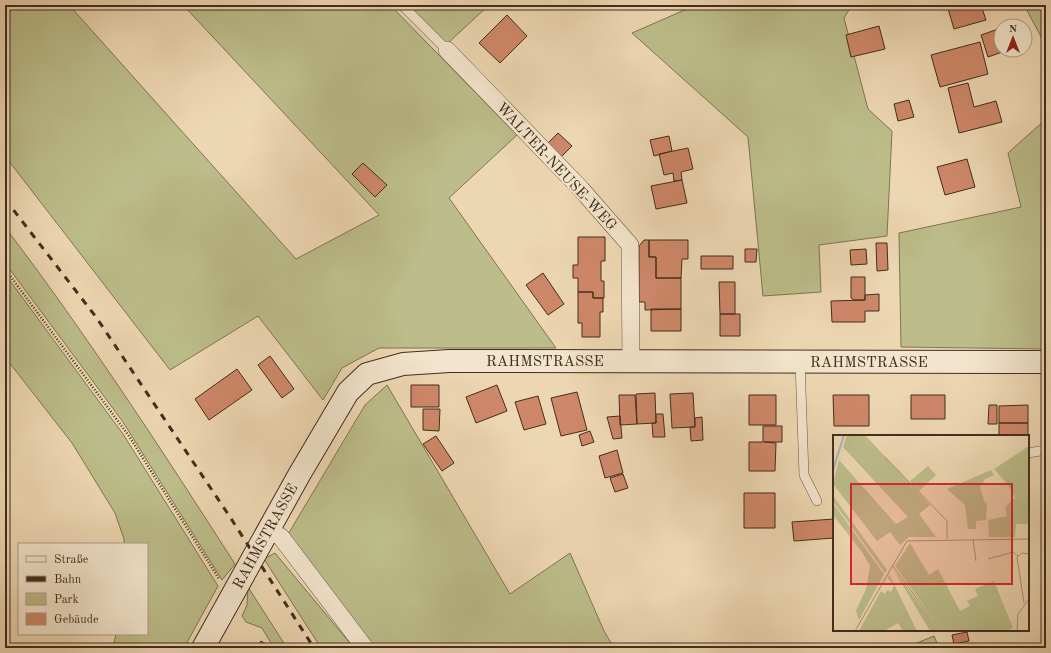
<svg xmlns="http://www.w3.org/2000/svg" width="1051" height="653" font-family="'Old Standard TT',serif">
<rect width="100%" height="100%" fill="#edd7b2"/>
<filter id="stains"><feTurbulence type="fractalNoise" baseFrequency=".005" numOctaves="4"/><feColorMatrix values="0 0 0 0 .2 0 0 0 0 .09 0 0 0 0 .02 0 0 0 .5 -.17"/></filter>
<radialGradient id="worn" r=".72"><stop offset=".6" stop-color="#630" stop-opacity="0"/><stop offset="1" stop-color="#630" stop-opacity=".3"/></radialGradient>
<path fill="#bcbd8a" stroke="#7f7554" d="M5,5H69L296,259L379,215L183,5H390L517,135L449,198L556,348H379L342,368L323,400L258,316L170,370L5,156Z
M408,5H489L447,44Z
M696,5H852L844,18L868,109L892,131L887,236L819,245L821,292L763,296L748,137L632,33Z
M1024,5H1046V46Z
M1046,119V349L901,347L899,233L1021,207L1008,153Z
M5,227C87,335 162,450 235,564L222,580L123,422L5,263Z
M5,274L123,434L218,586L184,648H113L116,634H147V544H124V539L115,513L72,443L5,357Z
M387,385L510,594L570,553L604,631L614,648H370L287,536L365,405Z
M275,553L354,648H321L264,559Z
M248,587L287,648H274L262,628L246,622L242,616L247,605Z
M934,636L939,648H904H905Z"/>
<path fill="#ce8869" stroke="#422d1e" d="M947,5H981L986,20L954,29Z
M507,15L527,36L500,63L479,43Z
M879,26L885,49L851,57L846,35Z
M1001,28V50H1008L988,57L981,35Z
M980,42L988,74L940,87L931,55Z
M968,83L974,107L996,101L1002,122L959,133L948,88Z
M909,100L914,117L898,121L894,104Z
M558,133L572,146L561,157L547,144Z
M669,136L672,151L654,156L650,140Z
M688,148L693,169L681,172L682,180L674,181L673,173L664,175L659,154Z
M967,159L975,187L945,195L937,167Z
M363,163L387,185L375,197L352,174Z
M682,180L687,203L656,209L651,186Z
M578,237H605V261H601V281H604V298H593V292H578V278H573V265H578Z
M644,240H649V257H656V278H681V309L645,310V302H639V246Z
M649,240H688V259H682L681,278H656V257H649Z
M876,243H887L888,270L877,271Z
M745,249H757L756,262H745Z
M866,249L867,264L851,265L850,250Z
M701,256H733V269H701Z
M543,273L564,304L548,315L526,285Z
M851,277H865V300H854L851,298Z
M719,282H735V314H720Z
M578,292H593V298H603V312H600V337H582V323H578Z
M879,294V311H865V322H832L831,301L865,300V295Z
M651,309H681V331H651Z
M720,314H740V336H720Z
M270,356L294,389L282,398L258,365Z
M237,369L252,390L209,420L195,399Z
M411,385H439V407H411Z
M497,385L507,411L476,423L466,397Z
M577,392L587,430L561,436L551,398Z
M655,393L656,423L637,424L636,394Z
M693,393L695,427L672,428L670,394Z
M619,395H635L637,424L620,425Z
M749,395H776V425H749Z
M833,395H869V426H834Z
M911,395H945V419H911Z
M538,396L546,424L524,430L515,402Z
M989,405H997V424H988Z
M1028,405V423H999V406Z
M423,409H440L439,431L423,430Z
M656,414H663L665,437H653L652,423H656Z
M620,416L622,438L613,439L607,417Z
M702,417L703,440L691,441L690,427H695V418Z
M999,423H1028V443V436H999Z
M763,426H782V442H764L776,443L775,471H749V442H763Z
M590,431L594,442L582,446L579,435Z
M436,436L454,463L442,471L423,444Z
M617,450L623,473L605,478L599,456Z
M623,474L628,488L615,492L610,478Z
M744,493H775V528H744Z
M834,519V538L794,541L792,522Z
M967,632L969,641L954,644L952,635Z
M261,641L269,646L268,648H256Z"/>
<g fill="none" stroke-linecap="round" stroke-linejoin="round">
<g stroke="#6d5843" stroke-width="10">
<path id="lane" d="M402,5L447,50
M800,362L804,475L817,501
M1028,453L1046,450"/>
</g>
<g stroke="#6d5843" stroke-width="18">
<path id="street" d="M447,50L581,189L630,245L631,361
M269,530L281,537L365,648"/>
</g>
<g stroke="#422d1e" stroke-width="24">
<path id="secondary" d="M203,648L299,475L348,392L367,374L403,364L449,361L1046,362"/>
</g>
<path stroke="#422d1e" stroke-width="2.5" stroke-dasharray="1 2" stroke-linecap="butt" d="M5,269L129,436L219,579"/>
<use href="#lane" stroke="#f3e5cd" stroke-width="9"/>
<use href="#street" stroke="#f3e5cd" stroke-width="17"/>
<use href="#secondary" stroke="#f3e5cd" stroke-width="22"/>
<path stroke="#422d1e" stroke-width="3" stroke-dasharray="7 7" stroke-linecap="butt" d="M5,199L96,317L230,517L314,648"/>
</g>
<g text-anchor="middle" stroke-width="4" stroke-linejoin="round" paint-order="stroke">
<g font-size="15" fill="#422d1e" stroke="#f3e5cd">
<text transform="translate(557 166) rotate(47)" y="5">WALTER-NEUSE-WEG</text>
<text x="545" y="366">RAHMSTRASSE</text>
<text x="869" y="367">RAHMSTRASSE</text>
<text transform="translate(265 536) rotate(-61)" y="5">RAHMSTRASSE</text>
</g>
</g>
<g transform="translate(833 435)">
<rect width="196" height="196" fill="#edd7b2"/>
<path d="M14,0H32L97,70L86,79L103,102H76L67,110L57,97L44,106L0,49L6,25L63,89L75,82L10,12ZM196,11V89H183L182,102H156L155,85L174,81L172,72L182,63L175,50L161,34ZM95,31L103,40L86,56L77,46ZM158,35L161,40L152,44L147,52L151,66L154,69L153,85L143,86V94H135L132,70L114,54ZM0,61L44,121L54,135L52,138L0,66ZM0,68L51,139L26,185L23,176L33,154L37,131L29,117L0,80ZM77,108L96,140L105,134L127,176L137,171L134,166L145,161L142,154L161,146L180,193L174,196H109L62,131ZM60,134L107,196H97ZM56,139L84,196H70L65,188L51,196H26L48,156L52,159L54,155L58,157L61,151L55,143Z" fill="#bcbd8a"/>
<path fill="none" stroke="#a0b6b9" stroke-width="2" d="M0,35L11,0"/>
<path fill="none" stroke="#a99377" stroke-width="1" d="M52,22L114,86V104M140,104L143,126M155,124L180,117L185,121M59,130L108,196M191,168L184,122L189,118L196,119M22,196L74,106L196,104M184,196L185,179L196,164"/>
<path fill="#d62828" fill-opacity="0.15" stroke="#d62828" stroke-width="2" d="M18,49H179V149H18Z"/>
<rect width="196" height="196" fill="none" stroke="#422d1e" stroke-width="2"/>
</g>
<rect width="1051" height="653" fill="none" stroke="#edd7b2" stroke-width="20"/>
<rect x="6" y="6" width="1039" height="641" fill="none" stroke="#422d1e" stroke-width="2"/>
<rect x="10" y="10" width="1031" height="633" fill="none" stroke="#422d1e"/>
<rect x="18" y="543" width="130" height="92" fill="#f3e5cd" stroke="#ac9b87"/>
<rect x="26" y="556" width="20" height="6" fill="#f3e5cd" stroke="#ac9b87"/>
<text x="54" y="563" font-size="12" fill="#422d1e">Straße</text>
<rect x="26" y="576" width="20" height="6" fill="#422d1e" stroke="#ac9b87"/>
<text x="54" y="583" font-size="12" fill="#422d1e">Bahn</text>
<rect x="26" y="593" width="20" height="12" fill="#bcbd8a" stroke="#ac9b87"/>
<text x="54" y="603" font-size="12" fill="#422d1e">Park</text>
<rect x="26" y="613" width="20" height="12" fill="#ce8869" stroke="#ac9b87"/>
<text x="54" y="623" font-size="12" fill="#422d1e">Gebäude</text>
<g transform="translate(1013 38)"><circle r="19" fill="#f3e5cd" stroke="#ac9b87"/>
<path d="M0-3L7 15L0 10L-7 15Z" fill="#8f2418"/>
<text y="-6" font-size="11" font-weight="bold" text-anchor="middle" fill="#422d1e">N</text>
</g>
<rect width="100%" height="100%" filter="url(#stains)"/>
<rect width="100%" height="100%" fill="url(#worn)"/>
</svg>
